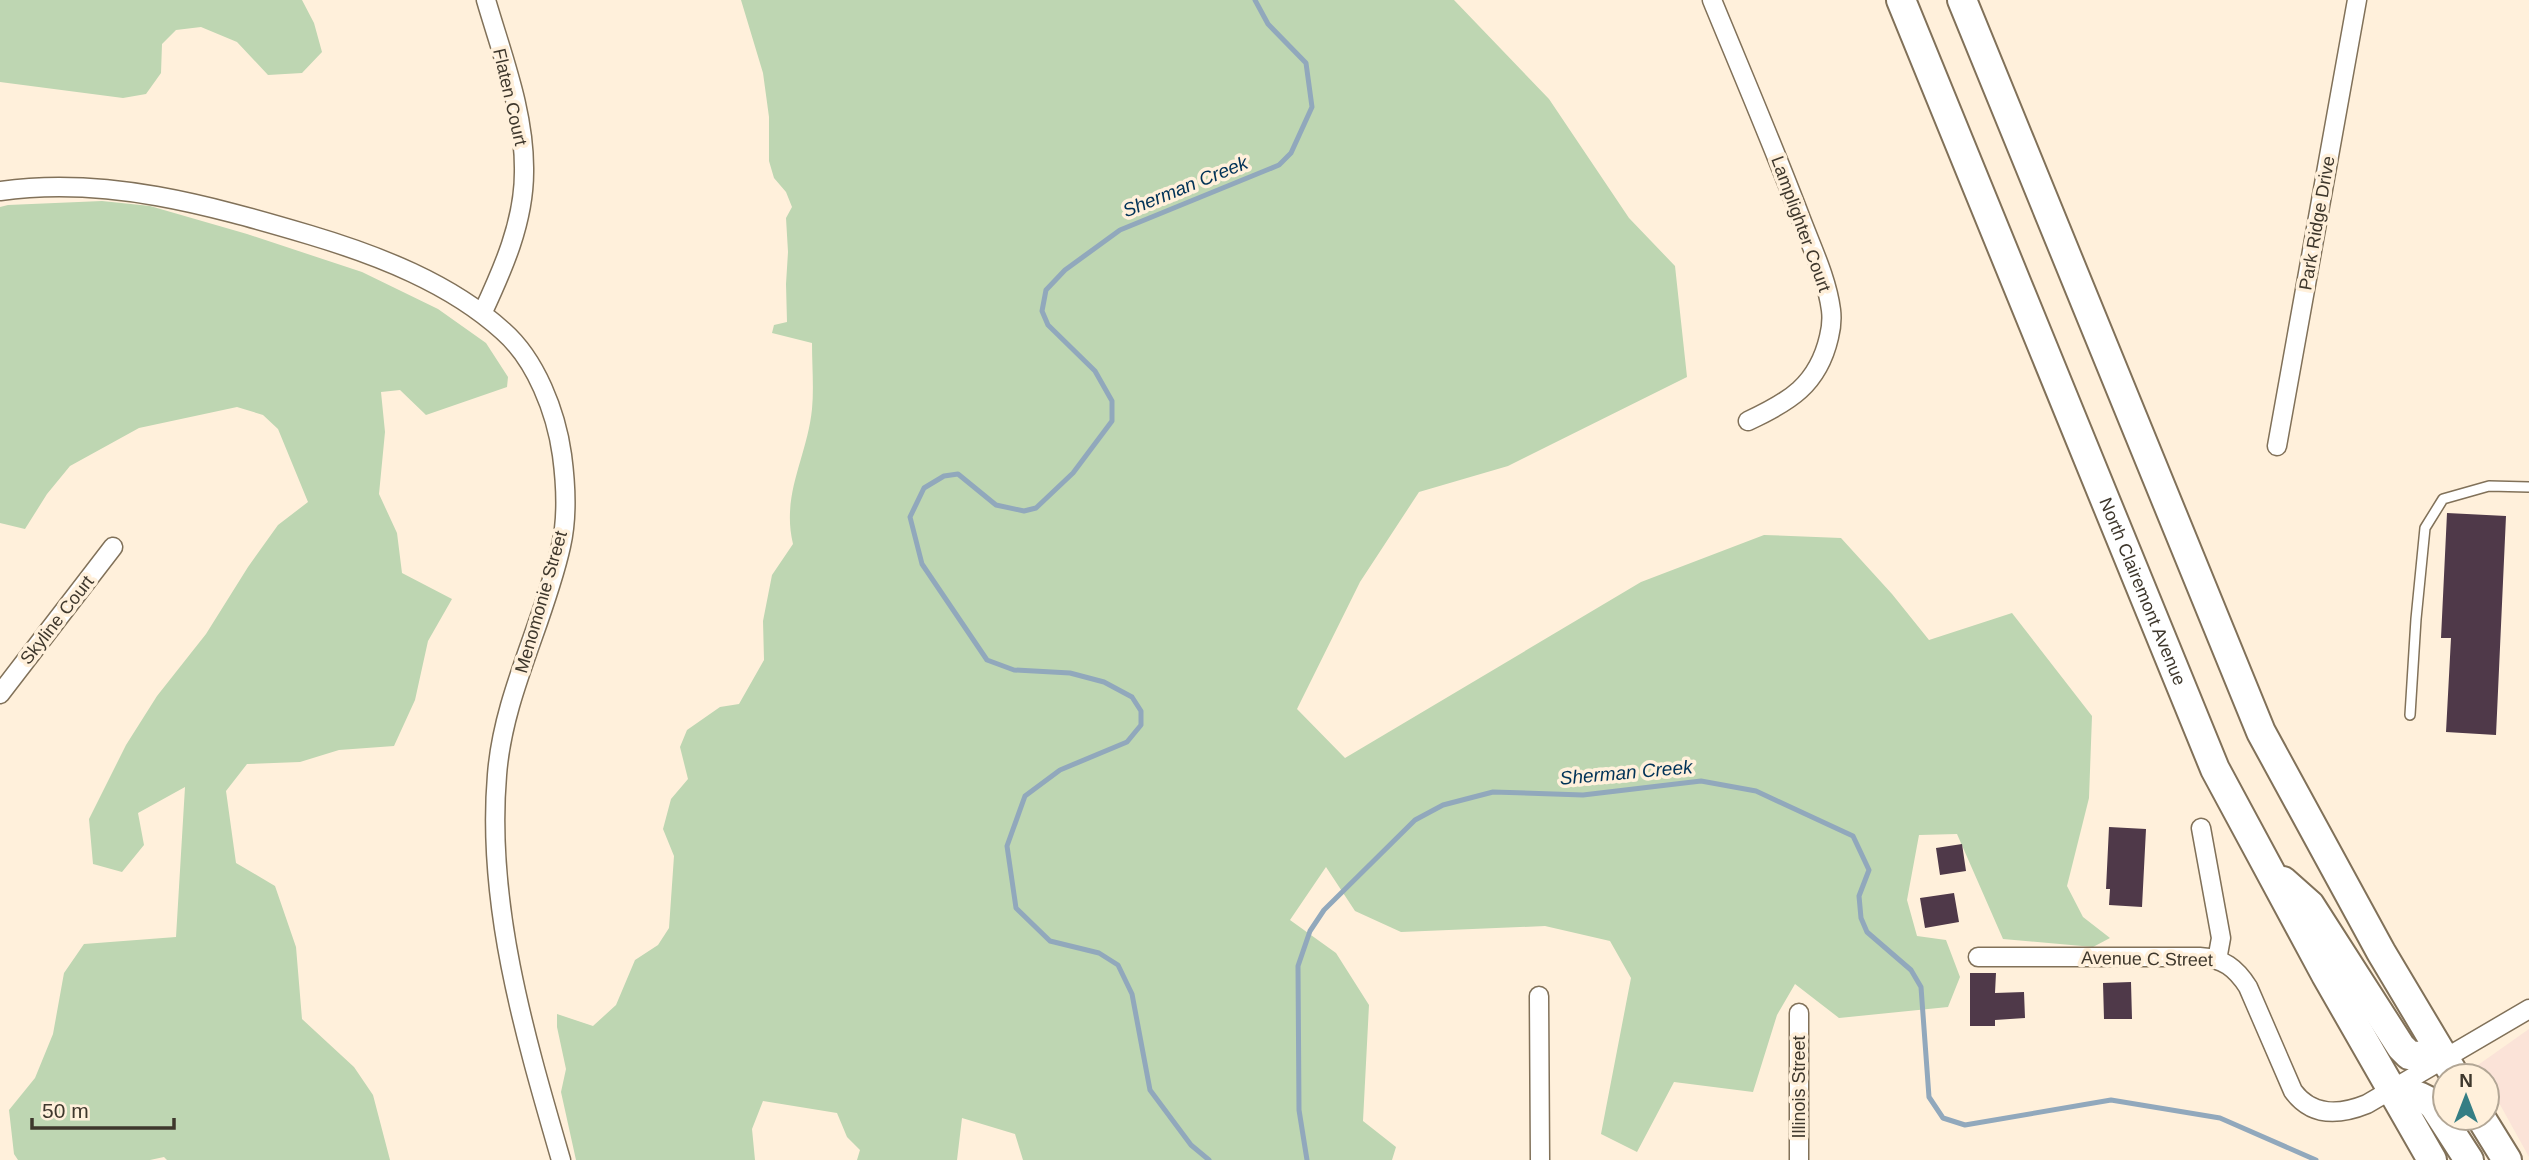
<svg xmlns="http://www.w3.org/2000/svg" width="2529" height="1160" font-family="Helvetica,sans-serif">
<rect width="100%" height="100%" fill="#fff0db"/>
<path fill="#fbe3d8" d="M2529,1029V1157L2487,1081V1076H2484L2478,1065Z"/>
<path fill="#bed6b2" d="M0,0H302L314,23L322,52L302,73L268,75L237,42L201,27L176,30L162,44L161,73L146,94L123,98L0,82Z
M741,0H1454L1549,99L1629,218L1675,266L1687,377L1508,466L1419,492L1360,582L1297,709L1345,758L1641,582L1764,535L1841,538L1892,594L1929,640L2012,613L2092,716L2089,798L2067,886L2083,917L2110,938L2093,947L2003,939L1957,834L1919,835L1907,900L1917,936L1946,940L1960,977L1948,1007L1839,1018L1795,984L1777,1015L1753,1092L1674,1082L1637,1152L1601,1134L1631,978L1610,941L1545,926L1401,932L1355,911L1326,867L1290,920L1336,953L1369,1005L1363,1121L1396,1147L1392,1160H1023L1015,1134L962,1118L957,1160H857L860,1150L847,1137L837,1113L763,1101L752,1129L755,1160H576L561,1092L566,1069L557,1027V1014L593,1026L616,1005L635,960L658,945L669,928L674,856L663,829L671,799L688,779L680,747L687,730L720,707L739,704L764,660L763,621L772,575L793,544C781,494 807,458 812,409C814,388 812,365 812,343L772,333L774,325L787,322L786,284L788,252L786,218L792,207L786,192L774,178L769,161V117L763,73Z
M102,201L150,206L247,234L362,272L438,309L486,343L508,377L507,387L426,415L400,390L381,392L385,432L379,494L397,533L402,573L452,599L428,641L415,700L394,746L339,750L300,762L247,764L226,791L236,863L275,886L296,947L302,1019L354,1067L373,1095L390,1160H167L164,1157L150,1160H18L14,1154L9,1110L35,1078L53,1034L64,973L84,944L176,937L185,787L138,813L144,845L122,872L93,864L89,819L126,745L157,696L206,634L248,567L278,525L308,502L278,429L263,415L237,407L139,428L70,466L47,494L25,529L0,523V207L8,205Z"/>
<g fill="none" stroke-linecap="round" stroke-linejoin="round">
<path stroke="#91a8bc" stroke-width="5" d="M1209,1160L1191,1145L1150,1090L1132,994L1118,965L1099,953L1050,941L1016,908L1007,846L1025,796L1060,770L1127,742L1141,725V711L1132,697L1104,682L1070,673L1014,670L987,660L922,564L910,517L924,488L944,476L958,474L996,505L1024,511L1036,508L1073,473L1112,421V401L1095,371L1048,325L1042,311L1046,290L1065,270L1120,230L1279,165L1291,153L1312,107L1306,63L1268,24L1255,0
M1307,1160L1299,1110L1298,966L1310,931L1324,910L1415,820L1443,805L1493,792L1583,795L1701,781L1756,791L1853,836L1869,870L1859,896L1861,918L1867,932L1911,970L1921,987L1929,1097L1943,1118L1965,1125L2111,1100L2220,1118L2316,1160"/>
</g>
<path fill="#4f3949" d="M2447,513L2506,516L2496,735L2446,732L2451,638H2441Z
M2109,827L2146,829L2142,907L2109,905L2110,889H2106Z
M1962,844L1966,871L1940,875L1936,848Z
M1954,893L1959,922L1925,928L1920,898Z
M1970,973H1996L1995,993L2024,992L2025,1018L1995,1020V1026H1970Z
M2131,982L2132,1019H2104L2103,983Z"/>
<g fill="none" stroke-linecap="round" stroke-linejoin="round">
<g stroke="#817159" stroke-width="12">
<path id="lane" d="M2410,715L2416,619L2425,528L2443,499L2489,486L2529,487"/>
</g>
<g stroke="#817159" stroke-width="21">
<path id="street" d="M1712,0C1742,73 1773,145 1801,219C1812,248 1827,279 1831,310C1832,318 1831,329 1829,337C1818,385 1789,402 1748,421
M0,191C107,176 208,205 310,235C377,255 450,283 503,331C536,360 556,412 562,455C566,485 568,516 561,546C544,623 503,695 497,775C486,905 525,1036 561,1160
M482,314C503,269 524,222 524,172C525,113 502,55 486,0
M2277,446L2357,0
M0,694L113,547
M2201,828L2221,938L2217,960
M1978,957H2200C2223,958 2236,968 2248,987L2293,1091C2312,1117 2340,1115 2367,1104L2529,1009
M1539,996L1540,1160
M1799,1013V1160"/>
</g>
<g stroke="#817159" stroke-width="32">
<g id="primary">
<path id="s1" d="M1901,0L2215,769L2326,975L2432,1160"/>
<path d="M1962,0L2261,732L2381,952L2455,1076"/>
<path d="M2283,881L2310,905L2401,1047L2409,1055L2445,1059"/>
<path d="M2391,1091C2408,1093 2422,1094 2434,1106L2469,1160"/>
<path d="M2481,1118L2507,1160"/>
</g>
</g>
<use href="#lane" stroke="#fff" stroke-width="9"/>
<use href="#street" stroke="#fff" stroke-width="18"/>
<use href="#primary" stroke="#fff" stroke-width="28"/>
</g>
<g text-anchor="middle" stroke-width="7" stroke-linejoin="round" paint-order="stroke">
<g font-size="18" fill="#3e372c" stroke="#fff0db">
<text transform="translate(510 97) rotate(77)" y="6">Flaten Court</text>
<text transform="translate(2317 223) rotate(-80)" y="6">Park Ridge Drive</text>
<text transform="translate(1801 224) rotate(70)" y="6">Lamplighter Court</text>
<text dy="6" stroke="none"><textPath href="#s1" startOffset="639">North Clairemont Avenue</textPath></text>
<text transform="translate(541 602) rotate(-74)" y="6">Menomonie Street</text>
<text transform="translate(57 620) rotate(-52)" y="6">Skyline Court</text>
<text transform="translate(2147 959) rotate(1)" y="6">Avenue C Street</text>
<text transform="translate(1799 1087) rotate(-90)" y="6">Illinois Street</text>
</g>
<g font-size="19" font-style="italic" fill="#003257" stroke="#fff0db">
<text transform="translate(1185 186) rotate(-22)" y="7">Sherman Creek</text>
<text transform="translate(1626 772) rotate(-5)" y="7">Sherman Creek</text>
</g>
</g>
<g transform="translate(2466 1097)"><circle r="33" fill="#fff0db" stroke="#b2a695" stroke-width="2"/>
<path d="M0-5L12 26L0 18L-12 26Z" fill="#357e84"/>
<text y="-10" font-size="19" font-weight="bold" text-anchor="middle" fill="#3e372c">N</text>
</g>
<path d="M32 1118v10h142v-10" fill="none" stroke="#3e372c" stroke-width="3.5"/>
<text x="42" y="1118" font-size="21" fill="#3e372c" stroke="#fff0db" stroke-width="5" paint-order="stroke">50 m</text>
</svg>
